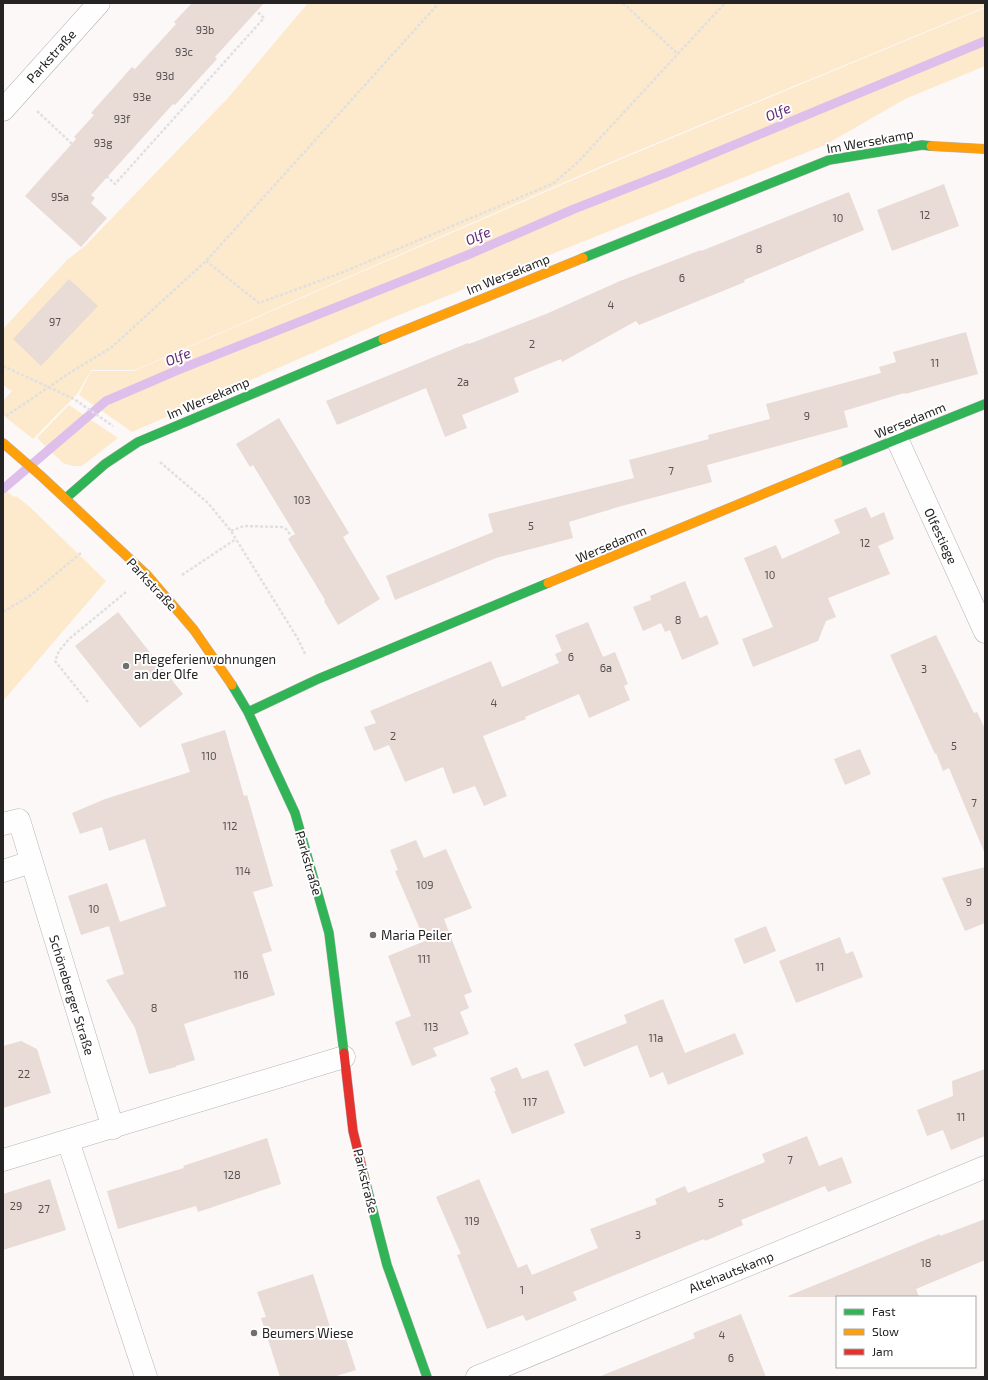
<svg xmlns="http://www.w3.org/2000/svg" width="988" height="1380" font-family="'Exo 2',sans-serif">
<rect width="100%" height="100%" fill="#fcf8f8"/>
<path fill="#fde9cb" d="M308,3H985V7L618,159L135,370H91L78,393L33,439L3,415V401L12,391L3,385V329L67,260L85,246L227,99Z
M985,8V66L905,99L825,145L394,317L132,432L79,395L91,371H134L619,160Z
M69,405L118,438L82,466H73L63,463L37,438Z
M3,488L14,497L16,496L30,507L106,581L3,701Z"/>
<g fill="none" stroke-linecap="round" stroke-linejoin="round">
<path stroke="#debeeb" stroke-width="9" d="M3,489L106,401L178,370L470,254L574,209L671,171L985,41"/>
</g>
<path fill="#e9dbd5" d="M192,3H264L215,57L217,59L195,83L175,105L173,104L91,195L95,198L91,203L107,218L81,247L25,196L76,139L74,137L94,115L91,113L132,67L135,69L176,24L174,22Z
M944,184L959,226L892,251L877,210Z
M849,192L864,230L744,280L745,282L639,325L636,321L562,362L561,359L514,378L519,392L462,415L467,428L445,437L426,388L337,425L326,401L468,343L469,344L546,314L620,281L701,250V251Z
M69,279L98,306L41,366L13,339Z
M966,332L978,374L905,394L904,393L844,411L848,427L707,465L712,482L618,507L569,522L573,538L496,558L395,600L386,576L493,532L488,514L634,478L629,460L709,439L708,435L770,419L766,404L881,373L879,367L896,362L893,352Z
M279,418L349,533L343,537L380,599L338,625L324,601L325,600L288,539L295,534L253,465L250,467L236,444Z
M866,507L871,518L884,512L894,539L878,546L890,574L828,598L836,617L826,621L818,641L753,667L742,639L773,627L744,558L776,545L782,559L840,533L834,520Z
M685,581L700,618L707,615L719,644L682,660L670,630L665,632L661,623L643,631L633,607L651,600L650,596Z
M118,612L183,694L140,728L75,646Z
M588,622L603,657L615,652L628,684L624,686L630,700L589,718L579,694L525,717L526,719L483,736L507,796L484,806L475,786L453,794L443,767L405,782L389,745L374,751L364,727L376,723L370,711L491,661L502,687L559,663L555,654L562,651L555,635Z
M936,635L974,713L977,712L985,729V854L949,768L943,771L936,753L935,754L890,655Z
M225,730L244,796L247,795L273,886L253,892L272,951L262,954L275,995L184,1024L195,1060L176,1066V1067L149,1074L135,1028L106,980L124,974L109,926L81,935L68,896L107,883L120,922L166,906L145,839L109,851L102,827L80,834L72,813L105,799L190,772L181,744Z
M860,749L871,774L845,785L834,759Z
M416,840L424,858L446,849L472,908L444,919L472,992L464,995L469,1008L460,1012L469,1034L433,1048L437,1056L412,1066L395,1022L411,1016L388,956L425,941L395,871L398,870L390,850Z
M985,867V923L965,931L942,878Z
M766,926L776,951L744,964L734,939Z
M840,937L846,954L853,951L863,977L796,1003L779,961Z
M663,999L685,1053L735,1033L744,1054L668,1085L663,1072L650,1078L637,1045L584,1067L574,1044L627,1023L624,1015Z
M21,1041L37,1049L51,1093L3,1108V1046Z
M517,1067L522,1079L548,1070L565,1113L512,1134L494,1091H496L490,1078Z
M985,1069V1136L951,1150L943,1130L927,1136L917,1110L953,1096L952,1081Z
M807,1136L819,1166L842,1157L852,1183L828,1192L825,1186L741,1220L743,1225L705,1241L704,1239L573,1292L577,1300L526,1321L523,1315L487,1329L457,1255L461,1254L436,1197L479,1179L518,1268L527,1264L532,1275L598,1248L590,1229L657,1204L655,1199L685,1186L688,1193L765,1162L762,1154Z
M267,1138L281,1184L198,1212L196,1206L118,1229L107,1191L184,1168L183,1166Z
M50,1179L66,1230L3,1250V1194Z
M985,1219V1260L916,1289L919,1297H789L788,1296L940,1234V1236Z
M313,1274L333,1336L344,1333L356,1370L333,1377H280L261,1318L266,1317L257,1292Z
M741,1314L766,1377H601V1376L695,1338L693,1333Z"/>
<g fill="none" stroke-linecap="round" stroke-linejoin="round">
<g stroke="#b5b2b2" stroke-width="23">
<path id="street" d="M3,110L99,3
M897,439L985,632
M3,824L19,820L113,1128
M3,871L31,862
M68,1141L146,1377
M3,1160L344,1057
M477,1377L985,1167"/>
</g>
<g stroke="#b5b2b2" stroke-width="10">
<path id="fast" d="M583,258L829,160L922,145L931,146
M838,463L985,404
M66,498L105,464L138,442L383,339
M232,685L248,712L295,813L329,933L344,1053
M248,712L318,679L548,583
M364,1176L387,1265L427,1377"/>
</g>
<g stroke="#b5b2b2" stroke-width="10">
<path id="slow" d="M931,146L985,149
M383,339L583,258
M3,443L40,475L147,575L194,630L232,685
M548,583L838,463"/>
</g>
<g stroke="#b5b2b2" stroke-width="10">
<path id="jam" d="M344,1053L353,1131L364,1176"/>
</g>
<path stroke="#e1e0e0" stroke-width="2.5" stroke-dasharray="3 2" stroke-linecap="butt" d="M623,3L678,54
M37,111L115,184L264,18L248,3
M206,261L259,303L341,273L554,183L578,162L725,3
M3,366L74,399L113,426
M6,416L71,372L112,347L206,261L439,3
M160,462L208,503L231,531L298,639L306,656
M231,531L244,526L282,527L286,529L292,537
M182,575L236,539
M3,612L31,595L82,552
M88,702L55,661L59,651L69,639L126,592"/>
<use href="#street" stroke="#fffefe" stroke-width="22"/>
<use href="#fast" stroke="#30b455" stroke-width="9"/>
<use href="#slow" stroke="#ff9f0a" stroke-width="9"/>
<use href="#jam" stroke="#e5322d" stroke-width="9"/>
</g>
<g fill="#706e6e" stroke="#fff" stroke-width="1.5">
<circle cx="126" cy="666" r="4"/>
<circle cx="373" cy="935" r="4"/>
<circle cx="254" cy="1333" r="4"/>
</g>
<g text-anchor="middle" stroke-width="4" stroke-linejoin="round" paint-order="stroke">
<g font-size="11" fill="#565150">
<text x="205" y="34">93b</text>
<text x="184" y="56">93c</text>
<text x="165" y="80">93d</text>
<text x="142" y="101">93e</text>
<text x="122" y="123">93f</text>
<text x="103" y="147">93g</text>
<text x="60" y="201">95a</text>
<text x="925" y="219">12</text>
<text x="838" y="222">10</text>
<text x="759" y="253">8</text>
<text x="682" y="282">6</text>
<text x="611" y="309">4</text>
<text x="55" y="326">97</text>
<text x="532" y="348">2</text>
<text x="935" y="367">11</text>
<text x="463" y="386">2a</text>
<text x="807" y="420">9</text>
<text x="671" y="475">7</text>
<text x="302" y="504">103</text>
<text x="531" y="530">5</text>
<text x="865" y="547">12</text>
<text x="770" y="579">10</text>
<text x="678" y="624">8</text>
<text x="571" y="661">6</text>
<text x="606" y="672">6a</text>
<text x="924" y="673">3</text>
<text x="494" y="707">4</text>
<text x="393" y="740">2</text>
<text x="954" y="750">5</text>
<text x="209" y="760">110</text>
<text x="974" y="807">7</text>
<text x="230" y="830">112</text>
<text x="243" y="875">114</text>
<text x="425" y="889">109</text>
<text x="969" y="906">9</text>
<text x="94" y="913">10</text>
<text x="424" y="963">111</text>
<text x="820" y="971">11</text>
<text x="241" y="979">116</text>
<text x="154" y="1012">8</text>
<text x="431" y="1031">113</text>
<text x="656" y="1042">11a</text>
<text x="24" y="1078">22</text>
<text x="530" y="1106">117</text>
<text x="961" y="1121">11</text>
<text x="790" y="1164">7</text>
<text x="232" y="1179">128</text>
<text x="721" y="1207">5</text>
<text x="16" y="1210">29</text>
<text x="44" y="1213">27</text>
<text x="472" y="1225">119</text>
<text x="638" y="1239">3</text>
<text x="926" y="1267">18</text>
<text x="522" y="1294">1</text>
<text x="722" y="1339">4</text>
<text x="731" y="1362">6</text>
</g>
<g font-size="13" fill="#252323" stroke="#fff">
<text transform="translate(51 56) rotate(-48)" y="5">Parkstraße</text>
<text transform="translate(870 141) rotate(-10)" y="5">Im Wersekamp</text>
<text transform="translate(508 274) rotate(-22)" y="5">Im Wersekamp</text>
<text transform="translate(208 398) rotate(-23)" y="5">Im Wersekamp</text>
<text transform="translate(910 420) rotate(-22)" y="5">Wersedamm</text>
<text transform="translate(941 536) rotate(65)" y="5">Olfestiege</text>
<text transform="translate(611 544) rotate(-23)" y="5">Wersedamm</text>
<text transform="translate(152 584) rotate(47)" y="5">Parkstraße</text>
<text transform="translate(309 863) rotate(74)" y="5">Parkstraße</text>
<text transform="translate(72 995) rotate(73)" y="5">Schöneberger Straße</text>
<text transform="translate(366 1181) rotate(76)" y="5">Parkstraße</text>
<text transform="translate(731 1272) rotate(-22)" y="5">Altehautskamp</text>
</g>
<g font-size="13" fill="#252323" stroke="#fff" text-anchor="start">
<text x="134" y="664">Pflegeferienwohnungen<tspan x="134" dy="15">an der Olfe</tspan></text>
<text x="381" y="940">Maria Peiler</text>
<text x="262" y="1338">Beumers Wiese</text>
</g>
<g font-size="14" font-style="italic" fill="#612b77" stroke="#fff">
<text transform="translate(778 112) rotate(-23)" y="5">Olfe</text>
<text transform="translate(478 236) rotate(-23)" y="5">Olfe</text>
<text transform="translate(178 357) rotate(-22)" y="5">Olfe</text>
</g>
</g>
<rect width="988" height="1380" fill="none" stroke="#252323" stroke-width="8"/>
<rect x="836" y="1296" width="140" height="72" fill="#ffffff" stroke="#a8a7a7"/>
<rect x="844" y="1309" width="20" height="6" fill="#30b455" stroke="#a8a7a7"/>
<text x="872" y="1316" font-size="12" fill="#252323">Fast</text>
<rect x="844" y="1329" width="20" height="6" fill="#ff9f0a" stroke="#a8a7a7"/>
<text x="872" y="1336" font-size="12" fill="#252323">Slow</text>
<rect x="844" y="1349" width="20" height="6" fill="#e5322d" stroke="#a8a7a7"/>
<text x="872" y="1356" font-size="12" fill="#252323">Jam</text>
</svg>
